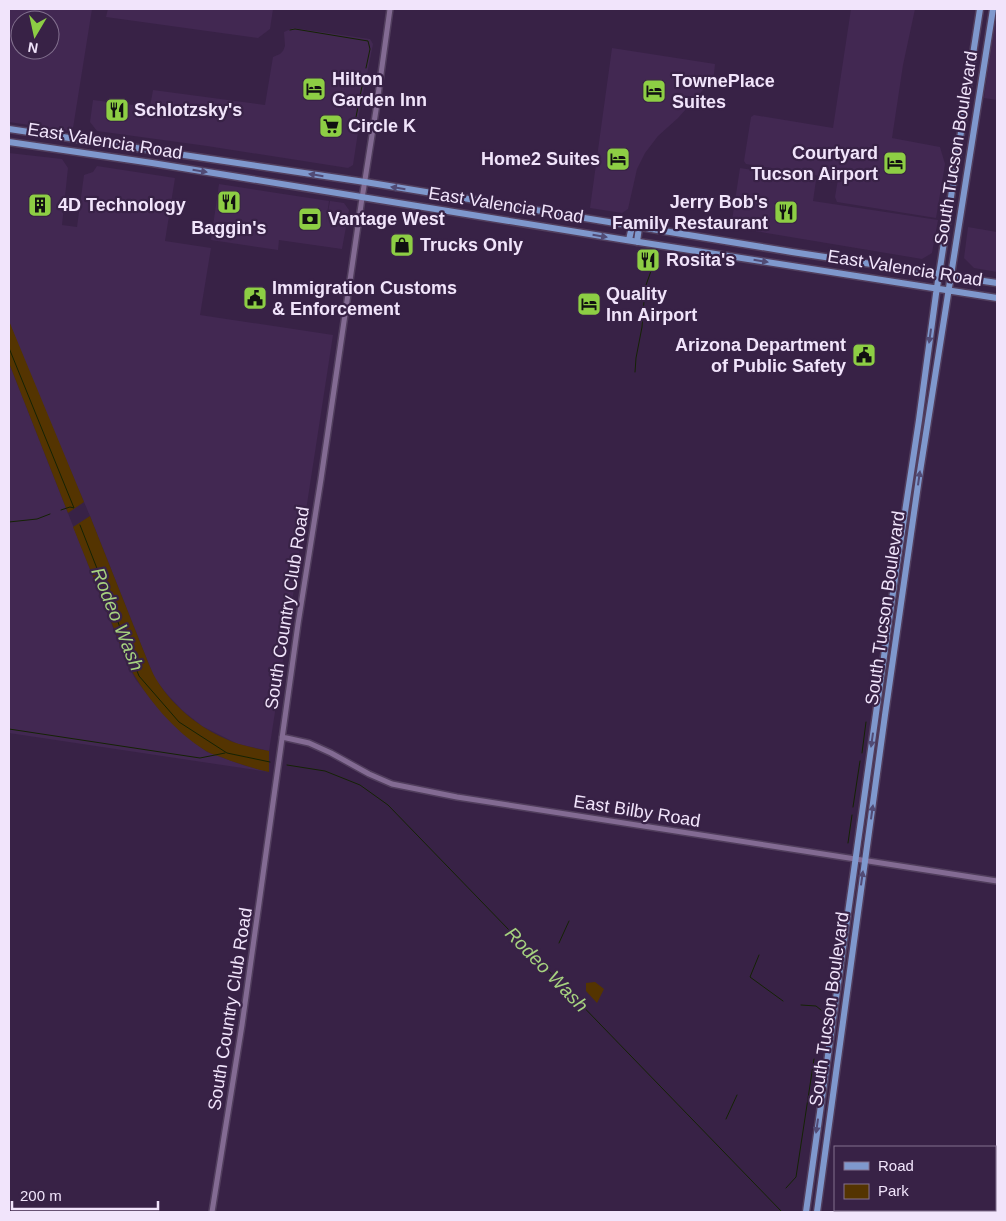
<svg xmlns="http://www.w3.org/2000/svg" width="1006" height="1221" font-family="Arial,sans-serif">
<rect width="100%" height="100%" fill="#382246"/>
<path fill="#422852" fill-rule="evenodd" d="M9,9H92L73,128L69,131L9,122ZM20,20H50V50H20Z
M108,9H273L270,29L258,38L106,17Z
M851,9H915L903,65L892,138L940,147L945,164L936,218L837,202L835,197L838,179L746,164L744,161L751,117L754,115L833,128Z
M997,9V100L984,98Z
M293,28L370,39L373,44L358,119H360L353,165L348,168L207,146L97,131L90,122L93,100L150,107L153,90L265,105L273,57L280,54L283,51L285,46L284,32Z
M612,48L715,64L714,74L702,91L678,118L658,136L645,153L637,169L628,209L622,213L590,208Z
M9,153L62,159L68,168L62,225L77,227L84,175L93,172L97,166L175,178L165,241L211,248L200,315L333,335L269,751L238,744L202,726L182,710L167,694L155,679L148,662L90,516L26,366L9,321Z
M740,168L816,180L813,201L938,220L932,253L922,259L731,227Z
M219,184L329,201L326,222L330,201L344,203L349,210L342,249L279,240L278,250L211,240Z
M968,227L997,232V272L974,268L964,258Z
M9,363L128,666L136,680L153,702L181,732L207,752L243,765L269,772L9,733Z"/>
<path fill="#543401" d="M9,321L84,502L68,513L9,363Z
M90,516L148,662C150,667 153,674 156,679C174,709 207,734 239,744C249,747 259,749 269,751V772C252,768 236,763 221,757C216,755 211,754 206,751C174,731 147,699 129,666L73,527Z
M595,982L604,989L597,1003L586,991V983Z"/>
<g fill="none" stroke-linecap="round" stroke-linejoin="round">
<path stroke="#152305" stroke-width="1" d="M290,30L295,29L368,41L370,49L366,68
M356,117L363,81
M9,348L74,508L70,507L61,510
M635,372L636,358L642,327L645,288L658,251
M9,522L37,519L50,514
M80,525L139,676L179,722L227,753L270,762
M9,729L200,758L225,753
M862,753L866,722
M287,765L325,771L360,785L388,805L782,1212
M853,807L860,761
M848,843L852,815
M559,943L569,921
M759,955L750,977L783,1001
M801,1005L816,1006L821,1010
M726,1119L737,1095
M786,1188L796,1177L814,1059"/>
<g stroke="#513e5d" stroke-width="8">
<path id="minor" d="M282,737L309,743L331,753L369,774L392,784L457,797L997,881
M212,1212L242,1025L298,624L321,479L361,205L376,110L390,9"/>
</g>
<g stroke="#513e5d" stroke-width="9">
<path id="major" d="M9,129L365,182L792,252L997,283
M9,142L152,163L626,240L997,298
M629,240L632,226
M637,242L639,227
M806,1212L896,571L919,420L936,294L980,9
M817,1212L885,715L919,478L993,9"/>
</g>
<use href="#minor" stroke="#836b93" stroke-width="5"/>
<use href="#major" stroke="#7f98cd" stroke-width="6"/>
</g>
<defs><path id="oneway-solid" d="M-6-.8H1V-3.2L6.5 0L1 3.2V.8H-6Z" transform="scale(1.25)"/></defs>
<g fill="#514b75">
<use href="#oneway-solid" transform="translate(200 171) rotate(9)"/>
<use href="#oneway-solid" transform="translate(316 175) rotate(-171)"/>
<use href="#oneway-solid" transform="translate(398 188) rotate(-171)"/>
<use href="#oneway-solid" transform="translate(600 236) rotate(9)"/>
<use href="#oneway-solid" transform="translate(761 261) rotate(9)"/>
<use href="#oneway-solid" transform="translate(930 336) rotate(98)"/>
<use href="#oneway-solid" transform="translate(919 478) rotate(-82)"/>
<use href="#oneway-solid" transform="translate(872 740) rotate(98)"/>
<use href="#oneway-solid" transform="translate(872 812) rotate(-82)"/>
<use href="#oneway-solid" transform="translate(862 878) rotate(-82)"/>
<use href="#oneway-solid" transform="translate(817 1126) rotate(98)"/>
</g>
<defs>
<g id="hotel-square" transform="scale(1.25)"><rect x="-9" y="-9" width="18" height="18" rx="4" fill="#8dce44" stroke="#382246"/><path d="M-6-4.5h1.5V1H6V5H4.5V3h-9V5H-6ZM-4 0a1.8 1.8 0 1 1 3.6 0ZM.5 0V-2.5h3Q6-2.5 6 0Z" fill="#111"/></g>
<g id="restaurant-square" transform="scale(1.25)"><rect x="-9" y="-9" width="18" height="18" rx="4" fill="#8dce44" stroke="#382246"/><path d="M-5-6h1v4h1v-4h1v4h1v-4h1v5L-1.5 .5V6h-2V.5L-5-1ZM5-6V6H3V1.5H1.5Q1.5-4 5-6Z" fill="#111"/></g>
<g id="supermarket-square" transform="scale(1.25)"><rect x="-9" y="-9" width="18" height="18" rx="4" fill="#8dce44" stroke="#382246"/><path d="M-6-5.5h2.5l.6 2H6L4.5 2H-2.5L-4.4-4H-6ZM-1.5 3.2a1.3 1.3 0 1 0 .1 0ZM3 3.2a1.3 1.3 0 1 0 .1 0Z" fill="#111"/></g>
<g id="building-square" transform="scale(1.25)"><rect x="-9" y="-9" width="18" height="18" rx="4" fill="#8dce44" stroke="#382246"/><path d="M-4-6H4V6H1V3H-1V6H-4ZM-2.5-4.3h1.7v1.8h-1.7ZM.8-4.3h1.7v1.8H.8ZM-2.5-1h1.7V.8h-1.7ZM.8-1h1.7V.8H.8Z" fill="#111"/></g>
<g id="bank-square" transform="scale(1.25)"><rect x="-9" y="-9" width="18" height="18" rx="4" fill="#8dce44" stroke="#382246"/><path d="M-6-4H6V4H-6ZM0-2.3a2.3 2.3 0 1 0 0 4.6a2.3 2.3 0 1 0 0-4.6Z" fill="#111"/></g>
<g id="shop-square" transform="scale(1.25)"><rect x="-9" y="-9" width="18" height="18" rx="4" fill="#8dce44" stroke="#382246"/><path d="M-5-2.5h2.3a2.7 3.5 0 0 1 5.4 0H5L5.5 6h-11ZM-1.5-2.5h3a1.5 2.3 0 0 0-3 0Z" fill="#111"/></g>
<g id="civic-square" transform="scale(1.25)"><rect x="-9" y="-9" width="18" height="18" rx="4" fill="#8dce44" stroke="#382246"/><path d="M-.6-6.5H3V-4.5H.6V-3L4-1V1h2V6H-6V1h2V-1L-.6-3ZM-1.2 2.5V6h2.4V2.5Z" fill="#111"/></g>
</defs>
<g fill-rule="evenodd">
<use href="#hotel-square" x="314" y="89"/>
<use href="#hotel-square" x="654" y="91"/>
<use href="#restaurant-square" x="117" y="110"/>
<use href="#supermarket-square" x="331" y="126"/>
<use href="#hotel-square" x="618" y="159"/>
<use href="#hotel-square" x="895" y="163"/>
<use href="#restaurant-square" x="229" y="202"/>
<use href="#building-square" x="40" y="205"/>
<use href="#restaurant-square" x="786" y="212"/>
<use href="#bank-square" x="310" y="219"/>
<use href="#shop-square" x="402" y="245"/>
<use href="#restaurant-square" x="648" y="260"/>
<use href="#civic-square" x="255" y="298"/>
<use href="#hotel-square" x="589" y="304"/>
<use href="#civic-square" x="864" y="355"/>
</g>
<g text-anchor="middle" stroke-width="4.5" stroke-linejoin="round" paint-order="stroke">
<g font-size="18" font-weight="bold" fill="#f1e4fb" stroke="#382246" text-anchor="start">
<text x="332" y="85">Hilton<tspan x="332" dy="21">Garden Inn</tspan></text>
<text x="672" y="87">TownePlace<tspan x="672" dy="21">Suites</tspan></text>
<text x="134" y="116">Schlotzsky's</text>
<text x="348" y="132">Circle K</text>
<text x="878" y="159" text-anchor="end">Courtyard<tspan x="878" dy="21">Tucson Airport</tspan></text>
<text x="600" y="165" text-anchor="end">Home2 Suites</text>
<text x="768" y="208" text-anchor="end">Jerry Bob's<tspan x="768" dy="21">Family Restaurant</tspan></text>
<text x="58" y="211">4D Technology</text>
<text x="328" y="225">Vantage West</text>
<text x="229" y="234" text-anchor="middle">Baggin's</text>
<text x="420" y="251">Trucks Only</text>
<text x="666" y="266">Rosita's</text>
<text x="272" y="294">Immigration Customs<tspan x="272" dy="21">&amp; Enforcement</tspan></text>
<text x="606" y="300">Quality<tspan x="606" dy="21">Inn Airport</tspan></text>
<text x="846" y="351" text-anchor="end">Arizona Department<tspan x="846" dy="21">of Public Safety</tspan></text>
</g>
<g font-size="18" fill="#f1e4fb" stroke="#382246">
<text transform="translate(105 141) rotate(9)" y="6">East Valencia Road</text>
<text transform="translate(956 148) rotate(-81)" y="6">South Tucson Boulevard</text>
<text transform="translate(506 205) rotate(9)" y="6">East Valencia Road</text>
<text transform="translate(905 268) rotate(9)" y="6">East Valencia Road</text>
<text transform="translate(287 608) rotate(-81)" y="6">South Country Club Road</text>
<text transform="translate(885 608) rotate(-82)" y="6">South Tucson Boulevard</text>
<text transform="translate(637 811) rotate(9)" y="6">East Bilby Road</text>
<text transform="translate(230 1009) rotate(-81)" y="6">South Country Club Road</text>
<text transform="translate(829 1009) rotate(-82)" y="6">South Tucson Boulevard</text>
</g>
<g font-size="19" font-style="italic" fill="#a6d27f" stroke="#382246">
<text transform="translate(118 619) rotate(68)" y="7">Rodeo Wash</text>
<text transform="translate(547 969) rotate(46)" y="7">Rodeo Wash</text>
</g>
</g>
<rect width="1006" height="1221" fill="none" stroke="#f1e4fb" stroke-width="20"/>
<rect x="834" y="1146" width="162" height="65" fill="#382246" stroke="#82708e"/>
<rect x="844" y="1162" width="25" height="8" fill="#7f98cd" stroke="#82708e"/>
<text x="878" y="1171" font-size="15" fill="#f1e4fb">Road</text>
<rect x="844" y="1184" width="25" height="15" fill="#543401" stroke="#82708e"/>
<text x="878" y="1196" font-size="15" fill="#f1e4fb">Park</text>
<g transform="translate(35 35) rotate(189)"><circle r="24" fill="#382246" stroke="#82708e"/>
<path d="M0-4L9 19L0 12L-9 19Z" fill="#8dce44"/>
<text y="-8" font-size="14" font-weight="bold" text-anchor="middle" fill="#f1e4fb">N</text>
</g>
<path d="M12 1201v8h146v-8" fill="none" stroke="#f1e4fb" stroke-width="2.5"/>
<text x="20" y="1201" font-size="15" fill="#f1e4fb" stroke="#382246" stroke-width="4" paint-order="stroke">200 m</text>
</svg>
